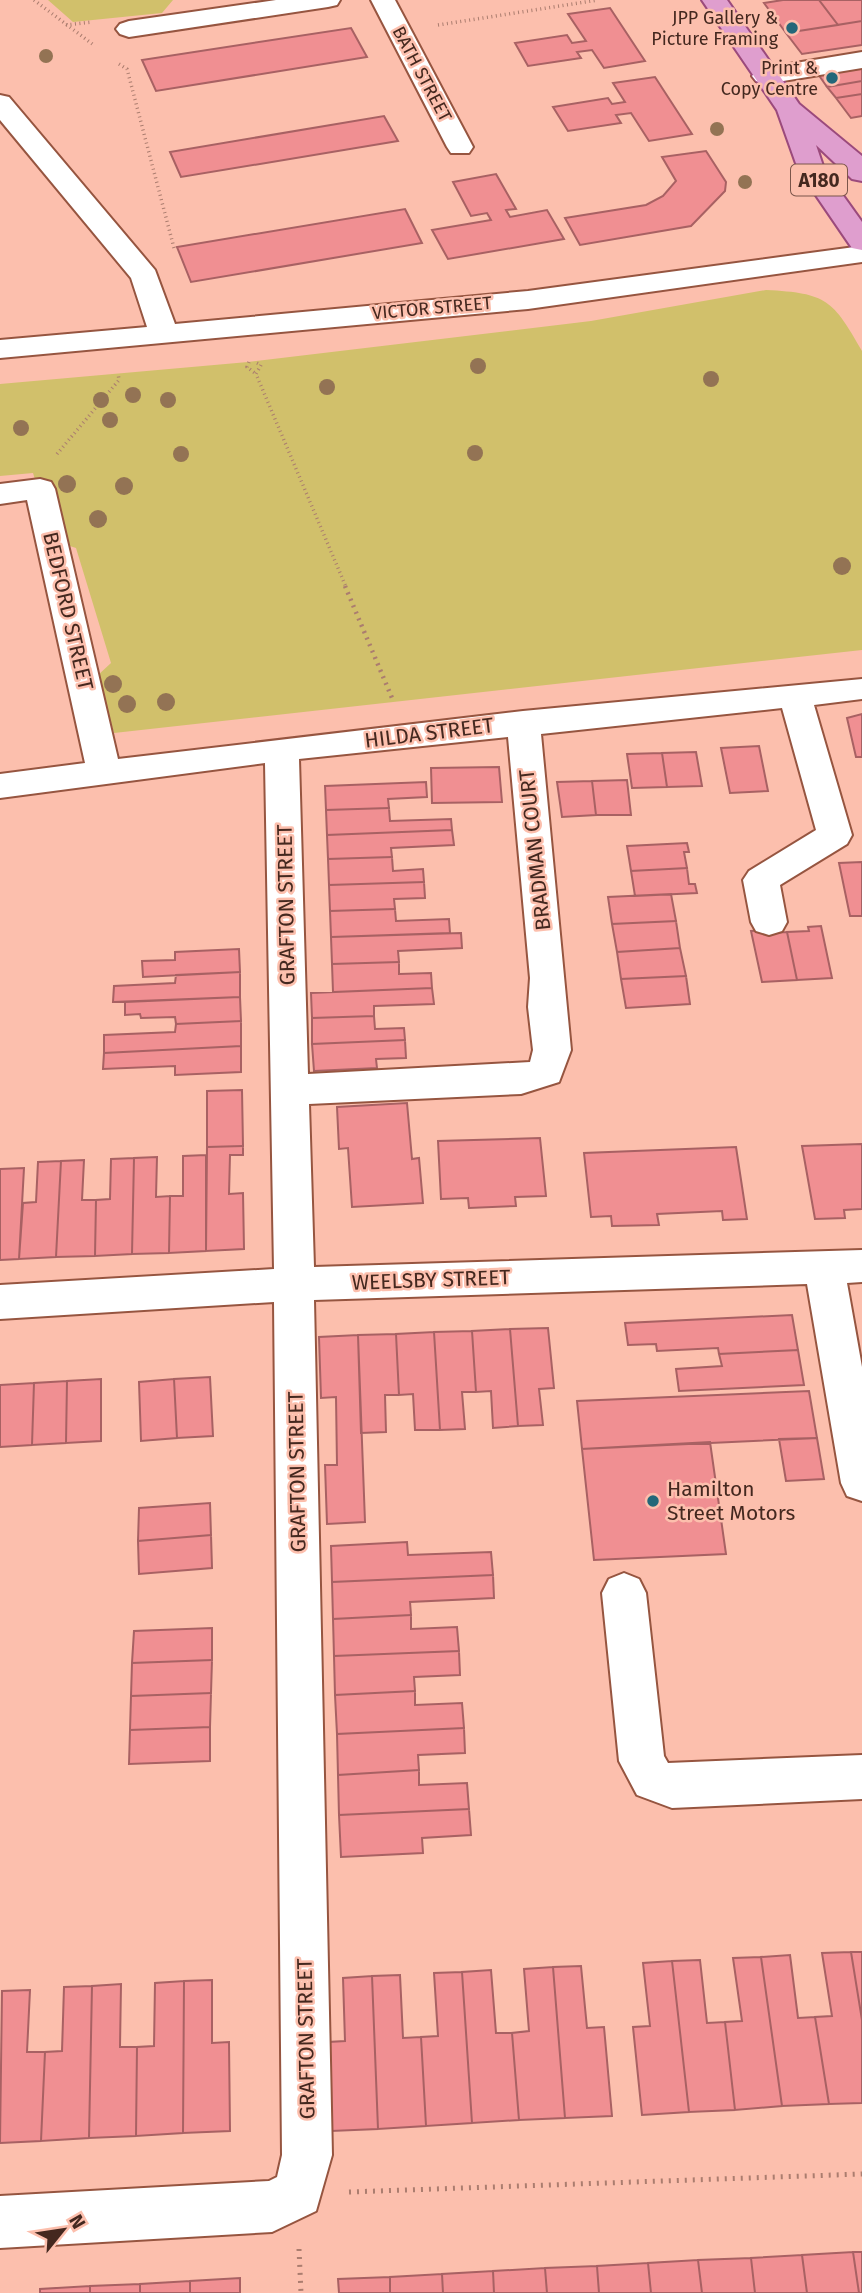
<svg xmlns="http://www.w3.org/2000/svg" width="862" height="2293" font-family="'Fira Sans',sans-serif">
<rect width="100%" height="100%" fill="#fcbfad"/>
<path fill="#d1c06b" d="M48,0H173L162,13L73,22Z
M766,290C827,293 833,300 862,351V650L114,733L97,676L111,663L76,548L54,541L33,473L0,476V384L248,362L591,321Z"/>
<path fill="#f08f92" stroke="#a86163" stroke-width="2" d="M783,0H819L838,25L786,33L764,3Z
M819,0H862V21L838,25Z
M610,8L645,61L604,68L592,50L577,52L581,58L528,66L515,43L567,35L572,43L586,41L568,14Z
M862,21V45L802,54L786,33Z
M351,28L367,57L156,91L142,60Z
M862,67V81L827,87L818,74Z
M655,77L692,134L649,141L631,113L616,115L621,123L568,131L553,107L608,98L612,104L625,102L613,83Z
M862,81V94L836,98L827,87Z
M862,94V116L851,118L836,98Z
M384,116L398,141L181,177L170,152Z
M706,151L726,182L725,191L691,226L580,245L565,218L646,205L663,196L676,181L662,157Z
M496,174L516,209L506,210L510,217L547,210L564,239L448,259L432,230L491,220L487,213L471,216L453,182Z
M405,209L422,243L191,282L177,247Z
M862,714V757H856L847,718Z
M759,746L768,791L730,793L721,748Z
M696,752L702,786L667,787L662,753Z
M662,753L667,787L632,788L627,754Z
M499,767L502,802L432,803L431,768Z
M627,780L631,815H596L592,781Z
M592,781L596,815L562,817L557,782Z
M426,782L427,797L388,799L389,808L326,810L325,786Z
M389,808L390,821L451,819L452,830L327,835L326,810Z
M452,830L454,845L391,848L392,857L328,859L327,835Z
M687,843L689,852H684L687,868L631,871L627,846Z
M392,857L393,871L423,869L424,882L329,885L328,859Z
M862,862V916H850L839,863Z
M687,868L689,884H695L697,893L635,896L631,871Z
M424,882L425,898L394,899L395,909L330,911L329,885Z
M671,894L676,921L612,924L608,897Z
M395,909L396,921L449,919L450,933L331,937L330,911Z
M676,921L680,948L617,952L612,924Z
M821,926L832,978L797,980L787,932L809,931L808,927Z
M769,930V933L787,932L797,980L762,982L751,931Z
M461,933L462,948L398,951L399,962L332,964L331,937Z
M680,948L686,976L621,979L617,952Z
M239,949L240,972L143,977L142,961L175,960V952Z
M399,962V974L431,973L432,988L333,992L332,964Z
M240,972V997L113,1002L114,986L175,983L176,975Z
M686,976L690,1004L626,1008L621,979Z
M432,988L434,1004L374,1006V1016L312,1018L311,993Z
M240,997L241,1021L176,1024L175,1017L141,1018L140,1014L125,1015V1002Z
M374,1016L375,1029L404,1028L405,1040L312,1044V1018Z
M241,1021V1046L104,1053V1035L175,1032L176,1024Z
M405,1040L406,1058L376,1059L377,1068L314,1071L312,1044Z
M241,1046V1072L175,1075V1066L103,1069L104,1053Z
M242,1090L243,1146L207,1147V1091Z
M407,1103L412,1159L419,1158L423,1203L352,1207L348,1148L339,1149L337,1107Z
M540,1138L546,1196L515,1197L516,1206L469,1208L468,1198L441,1199L438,1141Z
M862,1144V1209L844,1210L845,1218L815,1219L802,1146Z
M243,1146V1155H230L229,1194L243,1193L244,1249L206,1251L207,1147Z
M736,1147L747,1219L723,1220L722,1211L657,1214L659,1225L612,1226L611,1216L591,1217L584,1153Z
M206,1155V1251L169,1253L170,1196H183V1156Z
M157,1157L156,1197L170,1196L169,1253L132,1254L134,1158Z
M134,1158L132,1254L95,1256L96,1200L110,1199L111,1159Z
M84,1160L82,1200H96L95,1256L56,1257L61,1161Z
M61,1161L56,1257L19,1259L23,1203L36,1202L38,1162Z
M24,1168L19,1259L0,1260V1169Z
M792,1315L798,1350L719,1354L718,1348L657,1351L656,1344L628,1345L625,1323Z
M548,1328L554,1388L539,1389L543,1425L518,1426L510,1329Z
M510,1329L518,1426L493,1428L491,1391L476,1392L472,1331Z
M472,1331L476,1392H462L465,1429L440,1430L434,1332Z
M434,1332L440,1430H415L413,1394L399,1395L396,1334Z
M396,1334L399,1395H385L386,1432L361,1433L358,1335Z
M358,1335L365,1522L327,1524L325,1465H337L336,1397L321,1398L319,1337Z
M798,1350L804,1385L679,1391L676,1369L722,1366L719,1354Z
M210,1377L213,1436L177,1438L174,1379Z
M101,1379V1441L66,1443L67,1381Z
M174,1379L177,1438L141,1441L139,1382Z
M67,1381L66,1443L32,1445L34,1383Z
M34,1383L32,1445L0,1447V1385Z
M809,1391L817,1438L582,1449L577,1401Z
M817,1438L824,1479L786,1481L779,1439Z
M710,1442L726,1554L594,1560L582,1449Z
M210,1503L211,1535L138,1541L139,1508Z
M211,1535L212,1568L139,1574L138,1541Z
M407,1542L408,1555L491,1552L493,1575L332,1582L331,1546Z
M493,1575L494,1598L410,1602L411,1615L333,1619L332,1582Z
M411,1615V1629L457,1627L459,1651L334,1656L333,1619Z
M212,1628V1660L132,1663L134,1631Z
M459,1651L460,1675L414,1677L415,1691L335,1695L334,1656Z
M212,1660L211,1693L131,1696L132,1663Z
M415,1691V1705L462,1703L464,1728L337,1734L335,1695Z
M211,1693L210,1727L130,1730L131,1696Z
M210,1727V1761L129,1764L130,1730Z
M464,1728L465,1753L418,1755L419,1770L338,1775L337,1734Z
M419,1770V1785L467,1783L469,1809L339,1815L338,1775Z
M469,1809L471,1835L422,1838L423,1853L341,1857L339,1815Z
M851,1952L862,2020V2103L829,2104L815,2017L832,2016L822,1953Z
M851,1952H862V2020Z
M790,1955L798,2018L815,2017L829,2104L782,2106L761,1957Z
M761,1957L782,2106L735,2110L725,2022L742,2021L733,1958Z
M700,1960L707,2023L725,2022L735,2110L689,2112L672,1961Z
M672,1961L689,2112L642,2115L633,2027L650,2026L643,1963Z
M581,1966L587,2028L604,2027L612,2116L565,2118L553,1967Z
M553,1967L565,2118L519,2120L512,2033L529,2031L524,1969Z
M491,1970L496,2033H512L519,2120L472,2123L462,1972Z
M462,1972L472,2123L426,2126L421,2037L438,2036L434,1973Z
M400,1975L403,2038L421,2037L426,2126L378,2129L372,1976Z
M372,1976L378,2129L331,2131L328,2042L345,2041L343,1978Z
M212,1980V2043L229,2042L230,2131L183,2133L184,1981Z
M184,1981L183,2133L136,2136L137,2047L154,2046L155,1983Z
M121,1984L120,2047H137L136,2136L89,2138L92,1986Z
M92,1986L89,2138L41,2141L45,2052L62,2051L64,1987Z
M30,1990L27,2052H45L41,2141L0,2143L2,1991Z
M853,2252H862V2293H859Z
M853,2252L859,2293H807L802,2255Z
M802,2255L807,2293H755L751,2258Z
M751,2258L755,2293H702L698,2260Z
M698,2260L702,2293H651L648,2263Z
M648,2263L651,2293H599L597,2266Z
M597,2266L599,2293H547L545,2268Z
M545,2268L547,2293H494L493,2271Z
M493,2271L494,2293H443L442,2274Z
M442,2274L443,2293H390V2277Z
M390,2277V2293H339L338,2279Z
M240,2278V2293H190V2281Z
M190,2281V2293H140V2284Z
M140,2284V2293H90V2286Z
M90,2286V2293H40V2289Z"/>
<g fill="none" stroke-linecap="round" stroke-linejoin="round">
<g stroke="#965540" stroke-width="4">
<path id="minor" d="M276,0H340L337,5L328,7L129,37L120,34L116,29L120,24L129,21Z
M371,0H395L473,147L469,153H451L447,147Z
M862,52V68L765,84L756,81L752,76L756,71L765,68Z
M0,95L9,97L155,270L175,324L528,291L862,246V262L528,309L0,358V340L147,327L131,278L0,120Z
M40,479L51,482L55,489L118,759L523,711L862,679V699L814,705L852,835L847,844L780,885L787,922L782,931L769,935L756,931L751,922L743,880L749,871L816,830L782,708L541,734L571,1050L559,1082L521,1094L309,1104L314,1267L862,1250V1282L847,1283L862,1367V1501L847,1496L841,1483L807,1284L314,1300L332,2155L316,2211L272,2232L0,2248V2196L269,2181L277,2177L282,2155L274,1302L0,1319V1285L274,1269L265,763L0,798V774L85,763L27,500L0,504V484ZM508,737L530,978L528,1007L533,1050L530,1062L308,1074L299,759Z
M624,1573L639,1579L646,1593L664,1756L668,1763L862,1755V1799L672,1808L637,1795L619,1761L602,1593L609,1579Z"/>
</g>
<g stroke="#9b4a7c" stroke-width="4">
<path id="major" d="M702,0H727L799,104L862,156V181L852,179L816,145L824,169L862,222V250L852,248L798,169L777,110Z"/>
</g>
<path stroke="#ab7d6f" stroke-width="3.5" stroke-dasharray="1 3.5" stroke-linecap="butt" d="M34,0L95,46
M66,25L92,22
M438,25L598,0
M119,64L127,69L174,248
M249,362L247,367L256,374
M257,363L261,365L256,374L346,587
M57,454L119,380L118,373"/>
<path stroke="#ab7d6f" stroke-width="4.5" stroke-dasharray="2 5" stroke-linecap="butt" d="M345,586L392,698"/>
<path stroke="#ab7d6f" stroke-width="5" stroke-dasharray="2 6" stroke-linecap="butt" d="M349,2192L862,2174
M299,2249L301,2293"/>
<use href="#minor" fill="#fff" fill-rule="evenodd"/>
<use href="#major" fill="#df9ece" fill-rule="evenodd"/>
</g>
<g fill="#937354">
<circle cx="46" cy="56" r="7"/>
<circle cx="717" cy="129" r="7"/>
<circle cx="745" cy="182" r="7"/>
<circle cx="478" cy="366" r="8"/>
<circle cx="711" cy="379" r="8"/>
<circle cx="327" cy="387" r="8"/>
<circle cx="133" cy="395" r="8"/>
<circle cx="101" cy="400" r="8"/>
<circle cx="168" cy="400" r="8"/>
<circle cx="110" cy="420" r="8"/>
<circle cx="21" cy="428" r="8"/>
<circle cx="475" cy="453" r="8"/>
<circle cx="181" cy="454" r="8"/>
<circle cx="67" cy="484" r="9"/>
<circle cx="124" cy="486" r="9"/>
<circle cx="98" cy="519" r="9"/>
<circle cx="842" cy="566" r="9"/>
<circle cx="113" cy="684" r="9"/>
<circle cx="166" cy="702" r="9"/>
<circle cx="127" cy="704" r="9"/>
</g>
<g fill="#236779" stroke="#fcbfad" stroke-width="2.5">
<circle cx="792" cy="28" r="7"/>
<circle cx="832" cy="78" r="7"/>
<circle cx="653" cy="1501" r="7"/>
</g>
<g text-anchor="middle" stroke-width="5" stroke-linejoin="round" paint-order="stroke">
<g font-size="18" fill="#44281f" stroke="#fcbfad" text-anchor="end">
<text x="778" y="24">JPP Gallery &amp;<tspan x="778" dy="21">Picture Framing</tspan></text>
<text x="818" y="74">Print &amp;<tspan x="818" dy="21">Copy Centre</tspan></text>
</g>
<g font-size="18" fill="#44281f" stroke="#fcbfad">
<text transform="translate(422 74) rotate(62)" y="6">BATH STREET</text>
<text transform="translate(432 308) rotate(-5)" y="6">VICTOR STREET</text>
</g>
<rect fill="#fcbfad" stroke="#7b554a" stroke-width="2" x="791" y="164.5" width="56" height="31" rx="5"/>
<g font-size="19" font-weight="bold" fill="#44281f">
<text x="819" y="187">A180</text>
</g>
<g font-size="21" fill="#44281f" stroke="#fcbfad">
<text transform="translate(68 611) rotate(77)" y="7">BEDFORD STREET</text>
<text transform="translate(429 733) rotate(-7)" y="7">HILDA STREET</text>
<text transform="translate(535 850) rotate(-96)" y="7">BRADMAN COURT</text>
<text transform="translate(286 905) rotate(-91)" y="7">GRAFTON STREET</text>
<text transform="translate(431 1280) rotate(-2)" y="7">WEELSBY STREET</text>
<text transform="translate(297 1472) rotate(-91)" y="7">GRAFTON STREET</text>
<text transform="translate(306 2039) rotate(-91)" y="7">GRAFTON STREET</text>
</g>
<g font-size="21" fill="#44281f" stroke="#fcbfad" text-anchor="start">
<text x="667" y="1496">Hamilton<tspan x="667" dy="24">Street Motors</tspan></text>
</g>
</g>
<g transform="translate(63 2230) rotate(60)" stroke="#fcbfad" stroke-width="5" paint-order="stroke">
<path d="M0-5L12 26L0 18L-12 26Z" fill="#44281f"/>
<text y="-10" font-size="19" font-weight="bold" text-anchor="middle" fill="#44281f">N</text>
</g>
</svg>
